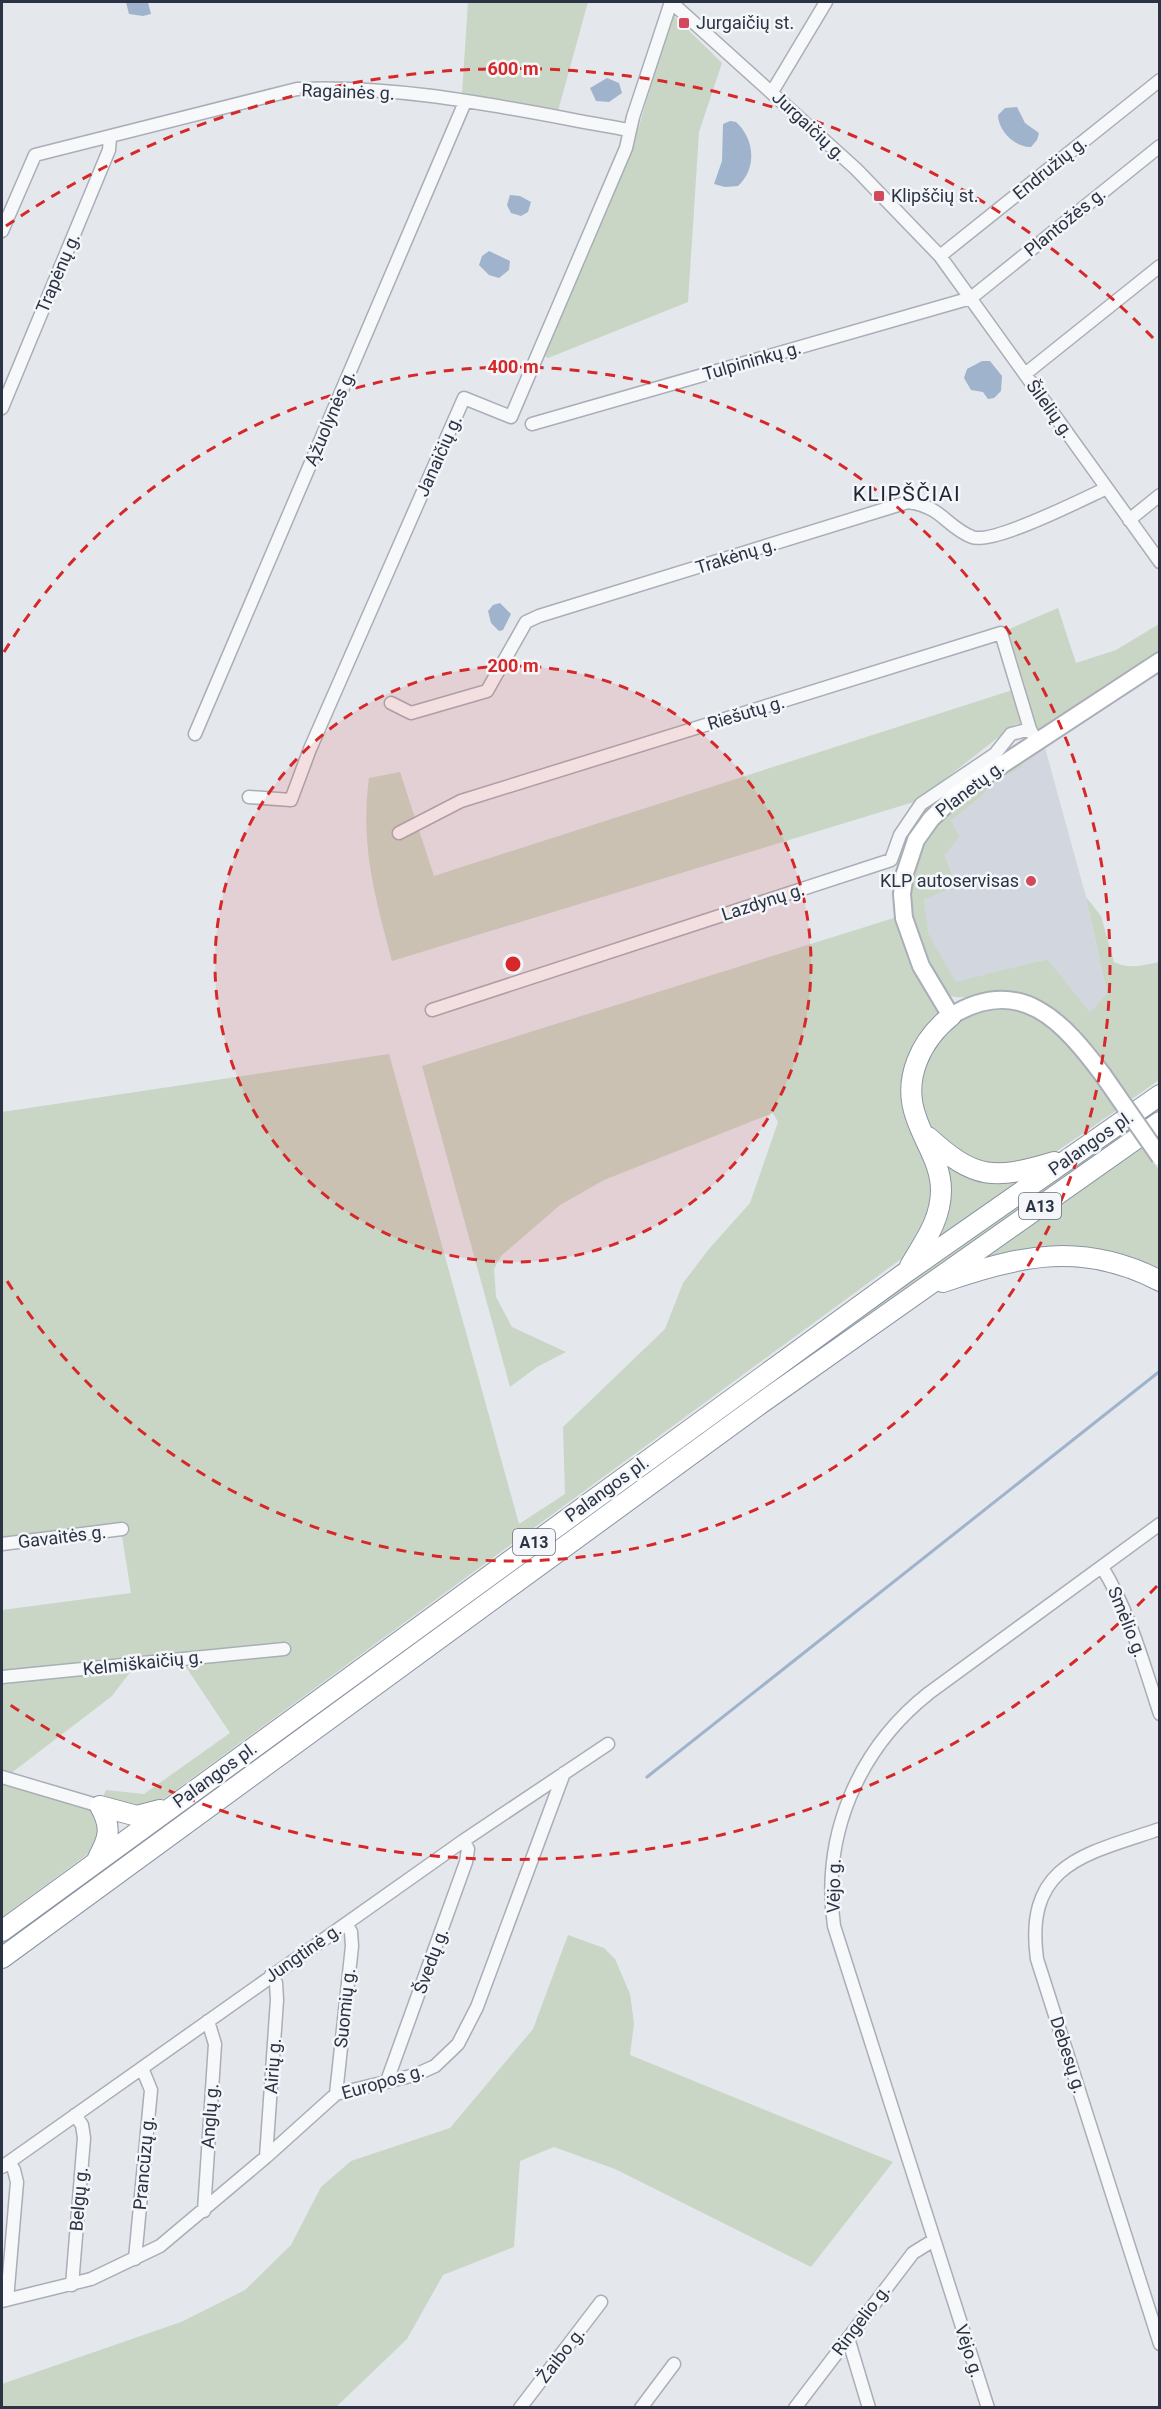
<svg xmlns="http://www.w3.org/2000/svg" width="1161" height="2409" font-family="Roboto,sans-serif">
<rect width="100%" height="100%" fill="#e4e7ec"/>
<path fill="#d2d6de" d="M1044,744L1086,897L1107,993L1090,1012L1046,959L956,983L929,935L924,900L957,886L945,854L951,821L985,793L989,785L1022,767L1021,760Z"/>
<path fill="#c9d6c5" d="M468,2H588L558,111L462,94Z
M672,14L722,63L699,132L688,302L548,358L543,355L639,126Z
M1058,608L1076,663L1116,650L1159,624V656L1042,731L1023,723L1014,725L917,801L392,961C375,896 360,846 369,778L400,772L434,876L1025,686L1007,630Z
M1021,760L1022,767L989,785L985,793L951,821L959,837L945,855L957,886L924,900L929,935L956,982L1047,959L1090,1012L1107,993L1086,897L1101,916L1114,962C1129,970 1144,965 1159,962V1080L1132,1099C1099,1057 1065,996 1005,992C986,991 963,1003 946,994C936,977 921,957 914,938C908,920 908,897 912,879C925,816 971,793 1021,760Z
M897,917C906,950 921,977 938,1006V1013L913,1052L936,1192L912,1251L154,1806L144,1810L102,1799L106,1790L144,1794L230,1733L186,1667L131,1671L112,1696L10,1774L2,1772V1610L131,1593L120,1523L2,1539V1112L389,1054L519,1524L565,1494L563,1427L665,1329L683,1283L709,1249L750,1203L778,1122L773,1113L604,1180L560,1205L501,1256L494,1269L496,1297L512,1327L566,1352L537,1367L510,1387L422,1066Z
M1003,1006C1058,1013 1088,1068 1117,1110L1050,1156L985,1168L940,1143L923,1115L919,1091L923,1062L940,1034L976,1010Z
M1159,1103V1113L2,1949V1940L673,1448Z
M1143,1147L1159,1170V1274L1051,1248L1009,1252L975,1263Z
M938,1156L1031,1174L933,1244Z
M2,1782L94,1810L104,1823L93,1850L2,1917Z
M568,1935L604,1948L615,1959L630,1994L634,2023L630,2055L893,2162L811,2267L615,2169L554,2147L520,2161L514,2247L443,2275L407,2339L336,2407H2V2384L181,2322L245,2290L291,2245L321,2187L351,2161L450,2128L533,2029Z"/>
<path fill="#9fb4cc" d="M126,2H148L151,14L143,16L129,14Z
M607,78L619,83L622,93L609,102L596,101L590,88Z
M1017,107L1025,123L1039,133L1037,140L1031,147C1016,148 998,131 998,115L1005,108Z
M730,121L736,122C755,139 757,169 738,186L725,187L714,184L722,161L723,124Z
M510,195L520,196L531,202L528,212L521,216L511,213L507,205Z
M489,251L510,261L509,270L499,278L489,275L479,265L482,256Z
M982,361H990L1002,376L1001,391L994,398L988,399L983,392L971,390L964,378L967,369Z
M500,603L511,614L503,630L499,631L491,623L488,611L493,605Z"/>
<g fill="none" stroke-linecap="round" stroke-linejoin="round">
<path stroke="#9fb4cc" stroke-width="3" d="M647,1777L1160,1371"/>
<g stroke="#a9aeb7" stroke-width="15">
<path id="minor" d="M671,2L856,169L940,256L1160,562
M772,92L826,2
M2,231L35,155L297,89C408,84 520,111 629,130
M940,256L1160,80
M1025,374L1160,266
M2,408L109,150L110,138
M532,424L971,298L1160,146
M1129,520L1160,495
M391,703L411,713L487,691L526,622L539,616L908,502C943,507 945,526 972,537C993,545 1083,499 1107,488
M195,734L465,102
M249,797L291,800L310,749L464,398L511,417L626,148L633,117L671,2
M399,833L461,801L1001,633L1030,729
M432,1010L891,860L900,835L921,804L995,754L1011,734L1030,729L1033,735
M2,1544L122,1529
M1102,1567C1130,1613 1143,1663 1160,1714
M2,1677L284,1649
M2,1777L100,1806
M1160,1829C1086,1854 1024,1863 1037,1959L1160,2344
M387,2081L466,1862L468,1849L463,1841
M336,2094L352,1946L351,1932L346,1924
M266,2157L277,2000L276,1983L271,1975
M2,2167L463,1841L608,1744
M204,2211L215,2044L208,2021
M135,2259L151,2090L142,2068
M72,2285L84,2138L82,2125L75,2115
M7,2300L17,2182L14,2170L9,2162
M2,2301L91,2279L160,2246L266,2157L336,2094L415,2075L435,2066L458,2044L477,2007L564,1773
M848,2338L869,2408
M520,2408L601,2302
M641,2408L674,2364
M795,2408L913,2253L934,2240
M988,2408L834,1926C821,1836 858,1749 929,1693L1160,1524"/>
</g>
<g stroke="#a9aeb7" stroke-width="20">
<path id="secondary" d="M1103,1075C1064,1023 1021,973 951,1016L921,966L904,918L902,894L905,873L916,840L931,819L956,795L1160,661"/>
</g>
<g stroke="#8b94a3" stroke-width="22">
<path id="trunk" d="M928,1137C975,1180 994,1180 1054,1162
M910,1266C924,1242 941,1220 941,1190C941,1163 924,1142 916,1117C902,1079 921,1040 951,1016
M943,1282C1019,1255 1084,1241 1160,1281
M100,1806L137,1816L160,1810
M98,1858C109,1838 112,1827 100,1806
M2,1931L905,1273L1160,1095
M2,1958L760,1404L1160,1122"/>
</g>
<use href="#minor" stroke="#f7f8fa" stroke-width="12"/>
<use href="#secondary" stroke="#fff" stroke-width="16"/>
<use href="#trunk" stroke="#fff" stroke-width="20"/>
<g stroke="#a9aeb7" stroke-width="20" stroke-linecap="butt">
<path id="secondary-bridge" d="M1103,1075L1160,1157"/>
</g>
<use href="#secondary-bridge" stroke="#fff" stroke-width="16"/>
</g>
<circle cx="513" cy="964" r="298" fill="#d62828" fill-opacity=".12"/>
<g fill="none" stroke="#d62828" stroke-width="3" stroke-dasharray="10 8">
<circle cx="513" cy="964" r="298"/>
<path d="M4 652A597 597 0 1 1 4 1276"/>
<path d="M1157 1586A895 895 0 0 1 6 1702M6 226A895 895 0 0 1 1157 342"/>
</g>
<g fill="#d1495b" stroke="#f4f6f9" stroke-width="2">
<rect x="678" y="17" width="12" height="12" rx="3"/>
<rect x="873" y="190" width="12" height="12" rx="3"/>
<circle cx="1031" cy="881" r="6"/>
</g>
<g text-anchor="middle" stroke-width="5" stroke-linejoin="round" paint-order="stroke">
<g fill="#f4f6f9" stroke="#676e7b" stroke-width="1.5">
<rect x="1019" y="1193" width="42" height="26" rx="4.5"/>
<rect x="513" y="1529" width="42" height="26" rx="4.5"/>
</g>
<g font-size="16" font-weight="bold" fill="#2b3445">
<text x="1040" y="1212">A13</text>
<text x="534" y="1548">A13</text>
</g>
<g font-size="18" fill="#2b3445" stroke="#f4f6f9" text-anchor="start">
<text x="696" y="29">Jurgaičių st.</text>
<text x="891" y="202">Klipščių st.</text>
<text x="1019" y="887" text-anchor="end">KLP autoservisas</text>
</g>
<g font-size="18" fill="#2b3445" stroke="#f4f6f9">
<text transform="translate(348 92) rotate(2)" y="6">Ragainės g.</text>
<text transform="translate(809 126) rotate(43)" y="6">Jurgaičių g.</text>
<text transform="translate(1050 168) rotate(-39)" y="6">Endružių g.</text>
<text transform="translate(1065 222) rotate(-39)" y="6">Plantožės g.</text>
<text transform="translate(58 273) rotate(-67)" y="6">Trapėnų g.</text>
<text transform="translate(752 361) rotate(-16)" y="6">Tulpininkų g.</text>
<text transform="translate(1050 409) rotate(54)" y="6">Šilelių g.</text>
<text transform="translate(330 418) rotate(-67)" y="6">Ąžuolynės g.</text>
<text transform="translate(439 456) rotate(-66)" y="6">Janaičių g.</text>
<text transform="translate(736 556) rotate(-17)" y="6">Trakėnų g.</text>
<text transform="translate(746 713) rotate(-17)" y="6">Riešutų g.</text>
<text transform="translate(970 789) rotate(-37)" y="6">Planetų g.</text>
<text transform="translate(763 902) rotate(-18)" y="6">Lazdynų g.</text>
<text transform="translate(1091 1143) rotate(-35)" y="6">Palangos pl.</text>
<text transform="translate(607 1489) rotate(-36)" y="6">Palangos pl.</text>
<text transform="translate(62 1537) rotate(-7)" y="6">Gavaitės g.</text>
<text transform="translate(1127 1622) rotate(68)" y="6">Smėlio g.</text>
<text transform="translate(143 1663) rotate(-6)" y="6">Kelmiškaičių g.</text>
<text transform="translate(215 1775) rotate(-36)" y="6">Palangos pl.</text>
<text transform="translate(834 1886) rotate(-89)" y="6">Vėjo g.</text>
<text transform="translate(303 1953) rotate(-35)" y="6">Jungtinė g.</text>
<text transform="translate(431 1961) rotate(-70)" y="6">Švedų g.</text>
<text transform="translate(345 2008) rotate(-84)" y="6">Suomių g.</text>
<text transform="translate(1068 2055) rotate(72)" y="6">Debesų g.</text>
<text transform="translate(273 2066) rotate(-86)" y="6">Airių g.</text>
<text transform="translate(383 2082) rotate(-16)" y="6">Europos g.</text>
<text transform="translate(210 2116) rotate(-86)" y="6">Anglų g.</text>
<text transform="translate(144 2163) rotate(-85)" y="6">Prancūzų g.</text>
<text transform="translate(79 2199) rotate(-85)" y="6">Belgų g.</text>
<text transform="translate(861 2320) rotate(-53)" y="6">Ringelio g.</text>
<text transform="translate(969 2351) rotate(72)" y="6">Vėjo g.</text>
<text transform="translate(561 2355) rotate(-52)" y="6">Žaibo g.</text>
</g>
<g font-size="21" letter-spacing="1.5" fill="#1d2536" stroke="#f4f6f9">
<text x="907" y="501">KLIPŠČIAI</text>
</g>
</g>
<circle cx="513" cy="964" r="9" fill="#d62828" stroke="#f4f6f9" stroke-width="3"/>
<g font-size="18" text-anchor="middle" font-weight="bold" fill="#d62828" stroke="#f4f6f9" stroke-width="5" stroke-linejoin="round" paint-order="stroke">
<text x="513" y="75">600 m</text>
<text x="513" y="373">400 m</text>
<text x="513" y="672">200 m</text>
</g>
<rect width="1161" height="2409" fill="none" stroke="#2b3445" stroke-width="6"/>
</svg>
